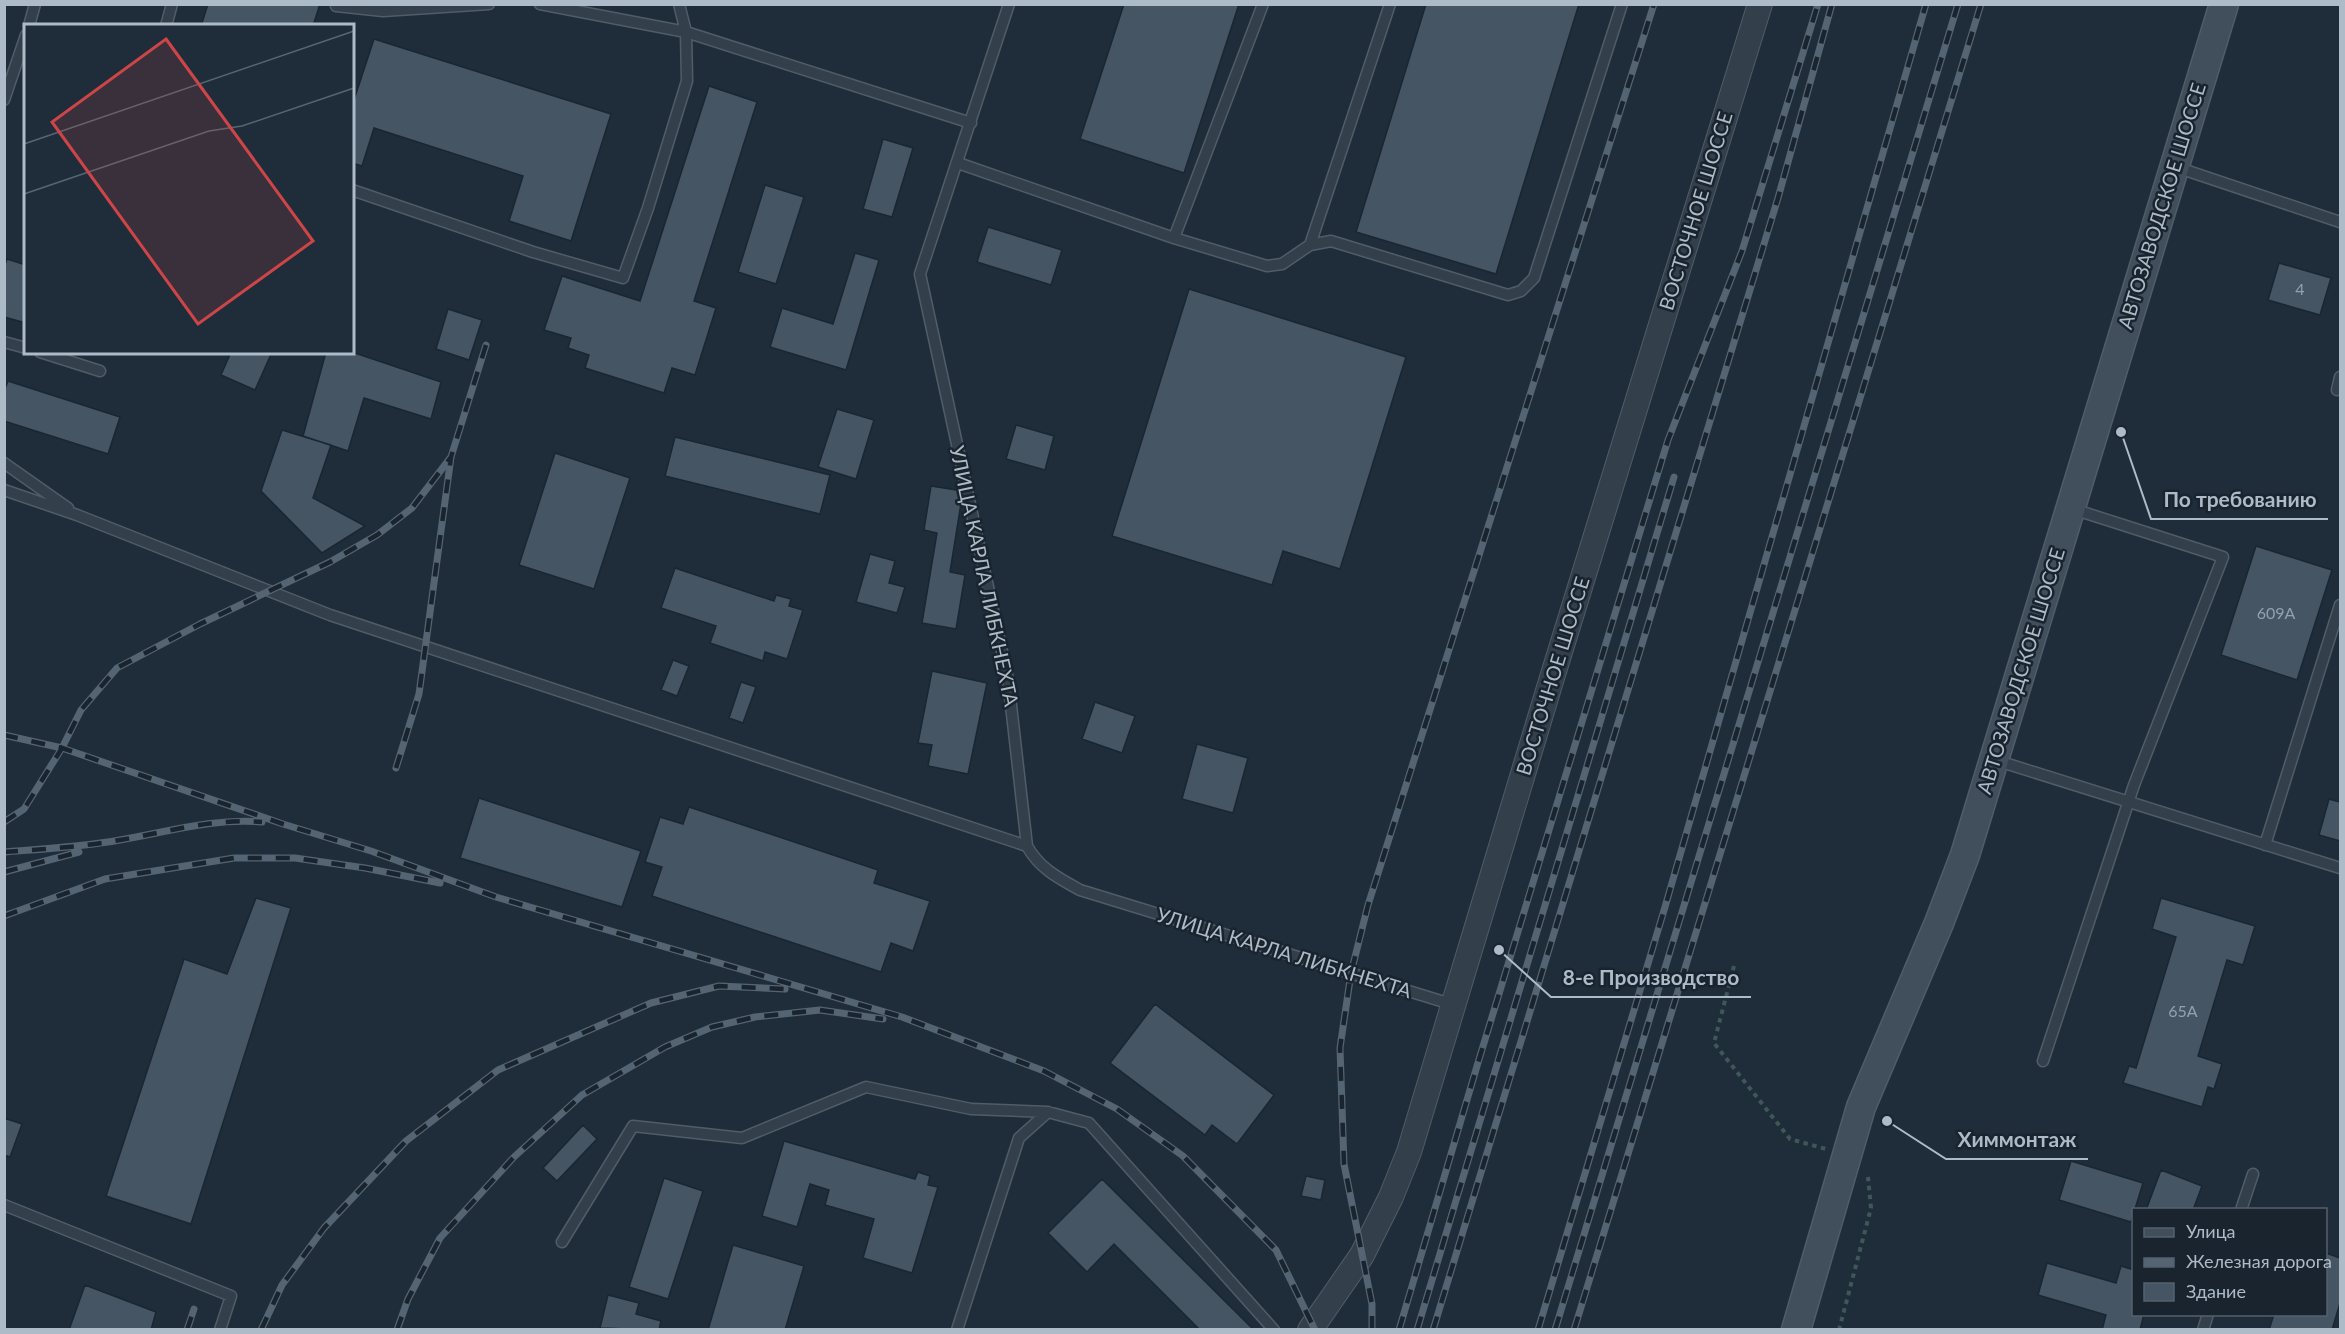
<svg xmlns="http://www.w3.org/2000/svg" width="2345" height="1334" font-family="Lato,sans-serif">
<rect width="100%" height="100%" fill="#1f2d3a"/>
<path fill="#455564" stroke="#1a2631" stroke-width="1.5" d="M208,4H320L313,26H201Z
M1124,4H1239L1184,173L1080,139Z
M1426,4H1579L1496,274L1356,232Z
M374,39L611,114L571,241L509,221L523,176L374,128L362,166L352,163V106Z
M709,86L757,102L694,301L716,308L695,375L672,368L664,393L585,368L589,355L568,348L571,338L544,330L562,276L640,301Z
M883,139L913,148L892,217L863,209Z
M765,185L804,197L776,284L738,272Z
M988,227L1062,250L1051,285L977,262Z
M855,253L879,260L846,370L770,347L782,308L833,324Z
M7,259L26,265V323L4,317V267Z
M2279,263L2331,278L2320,315L2268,300Z
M1189,289L1406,357L1340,569L1283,551L1272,585L1112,536Z
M448,309L482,320L469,360L436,349Z
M231,352H272L255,390L221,375Z
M326,352H352L441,382L431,419L364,398L348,451L303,436Z
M8,381L120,417L108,454L4,421V391Z
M837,409L874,420L856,479L818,467Z
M1016,425L1054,436L1045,470L1006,459Z
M282,430L331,445L313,498L365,526L322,553L261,491Z
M675,437L830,475L820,514L665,476Z
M555,453L630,478L594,589L519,565Z
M931,486L963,491L950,572L965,575L956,629L922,623L937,533L924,530Z
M2256,546L2332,570L2297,680L2221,655Z
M870,554L895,561L889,583L905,587L897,613L856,602Z
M675,568L774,601L776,595L791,599L789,606L803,610L787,659L765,652L763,661L710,643L716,626L661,608Z
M673,660L689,666L677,696L661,690Z
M932,671L987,683L968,774L928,766L932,745L918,743Z
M741,682L756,687L743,723L729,718Z
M1095,702L1135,716L1122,753L1082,739Z
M1197,744L1248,758L1233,813L1182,799Z
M479,798L641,851L622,907L460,858Z
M2329,799L2340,802V841L2319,835Z
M689,807L878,870L874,883L930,901L913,951L891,943L881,972L652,896L662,867L645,862L660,817L683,824Z
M256,898L291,908L191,1224L106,1196L184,959L227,974Z
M2161,898L2255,926L2243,965L2227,960L2198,1056L2222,1064L2214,1089L2208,1087L2202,1107L2123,1083L2129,1066L2136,1068L2176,937L2152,929Z
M1155,1004L1274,1095L1237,1144L1212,1125L1205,1135L1110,1063Z
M4,1118L22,1124L10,1157L4,1155Z
M583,1125L597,1139L557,1181L543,1168Z
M784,1141L915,1179L918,1172L930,1176L928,1185L938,1187L912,1273L863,1258L874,1219L825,1205L829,1190L810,1184L797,1227L762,1216Z
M2071,1161L2143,1183L2131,1222L2059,1200Z
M2161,1170L2202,1186L2193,1210H2146Z
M1306,1176L1325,1180L1321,1200L1301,1196Z
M664,1178L703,1191L668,1299L629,1287Z
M1102,1179L1254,1330H1200L1114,1244L1087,1272L1048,1233Z
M733,1245L804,1266L785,1330H708Z
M2326,1253L2340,1258V1303L2332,1330H2269L2274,1314H2326Z
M2047,1263L2116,1283L2121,1266L2134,1270V1314H2144L2140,1330H2102L2106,1315L2038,1295Z
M85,1285L156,1312L151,1330H69Z
M608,1295L639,1303L636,1314L661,1321L659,1330L600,1328Z"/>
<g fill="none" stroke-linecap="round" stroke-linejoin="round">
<g stroke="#505d68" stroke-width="13">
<path id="service" d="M540,4L686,32L971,123
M1009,4L920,274L1008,679L1027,846C1039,868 1058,878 1080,890L1454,1005
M336,6L383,11L489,4
M29,26L35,4
M166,26L172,4
M4,100L26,35
M958,163L1174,238L1267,266L1282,264L1310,245L1331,241L1508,295L1521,291L1534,278L1622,4
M2176,167L2340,222
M352,190L533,252L623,278L648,208L687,81L686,32L679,4
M1174,238L1263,4
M1310,245L1390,4
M4,342L26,348
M40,352L100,371
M2337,390L2340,377
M4,463L68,508
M4,490L77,515L330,615L1027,846
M1995,760L2340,868
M2265,845L2340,605
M2043,1061L2134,785L2223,557L2073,509
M4,1205L231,1296L220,1330
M2241,1210L2253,1174
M562,1242L633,1126L742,1138L866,1087L971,1109L1048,1112
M957,1330L1019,1138L1048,1112L1089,1123L1274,1330
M2203,1330L2208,1314"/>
</g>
<g stroke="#505d68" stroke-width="26">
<path id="tertiary" d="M1310,1330L1362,1255L1391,1197L1409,1152L1551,681L1760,4"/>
</g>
<g stroke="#505d68" stroke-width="31">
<path id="secondary" d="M1796,1330L1861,1107L1939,923L1965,855L2224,4"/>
</g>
<path stroke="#3f5757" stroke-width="4" stroke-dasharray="4.5 4.5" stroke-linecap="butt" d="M1734,966L1714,1043L1790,1139L1826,1149
M1839,1330L1871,1208L1868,1177"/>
<use href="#service" stroke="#333f4a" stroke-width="10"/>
<use href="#tertiary" stroke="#333f4a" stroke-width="24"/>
<use href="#secondary" stroke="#414f5d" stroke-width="28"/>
<g stroke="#556472" stroke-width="7">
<path id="rail" d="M4,735L62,748L283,824L371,851L496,897L902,1017L1044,1071L1117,1109L1183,1156L1276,1250L1315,1330
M396,768L419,694L451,457L486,345
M4,822L24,809L62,748L81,710L117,668L200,624L330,562L377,535L412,508L451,457
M4,852C43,849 82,847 120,840C167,832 213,818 262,822
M4,872L79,852
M4,916L105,879L234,858H295L365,868L440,883
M187,1330L194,1309
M261,1330L282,1285L324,1228L406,1141L498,1070L651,1003L719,986L785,989
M397,1330L408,1299L440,1238L514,1157L582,1095L665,1047L712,1027L755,1017L820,1010L883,1019
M1372,1330V1304L1344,1164L1340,1048L1351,973L1368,905L1654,4
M1399,1330L1477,1066L1668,440L1742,251L1818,4
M1417,1330L1674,477
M1433,1330L1778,198L1832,4
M1538,1330L1665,907L1926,4
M1555,1330L1958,4
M1574,1330L1981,4"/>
</g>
<use href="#rail" stroke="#19242f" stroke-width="4.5" stroke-dasharray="14" stroke-linecap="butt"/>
</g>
<g text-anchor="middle" stroke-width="5" stroke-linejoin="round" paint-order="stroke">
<g font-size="16" fill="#93a1ae">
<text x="2300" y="295">4</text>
<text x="2276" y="619">609А</text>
<text x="2183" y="1017">65А</text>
</g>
<g font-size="20" fill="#adbac7" stroke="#19242f">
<text transform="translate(2162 206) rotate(-73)" y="7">АВТОЗАВОДСКОЕ ШОССЕ</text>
<text transform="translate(1696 211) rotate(-73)" y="7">ВОСТОЧНОЕ ШОССЕ</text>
<text transform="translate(984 576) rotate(78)" y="7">УЛИЦА КАРЛА ЛИБКНЕХТА</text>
<text transform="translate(2021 671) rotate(-73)" y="7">АВТОЗАВОДСКОЕ ШОССЕ</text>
<text transform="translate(1553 676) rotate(-73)" y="7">ВОСТОЧНОЕ ШОССЕ</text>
<text transform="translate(1284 953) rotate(17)" y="7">УЛИЦА КАРЛА ЛИБКНЕХТА</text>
</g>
</g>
<g transform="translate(24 24)">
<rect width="330" height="330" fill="#1f2d3a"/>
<path fill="none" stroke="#586572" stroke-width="1.5" d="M0,120L330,7M0,170L185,107L218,102L330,64"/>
<path fill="#ce4548" fill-opacity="0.15" stroke="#ce4548" stroke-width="3" d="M142,15L289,217L174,300L28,98Z"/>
<rect width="330" height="330" fill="none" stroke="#adbac7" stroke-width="3"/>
</g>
<path fill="none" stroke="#adbac7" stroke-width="2" d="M2121 432L2151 519H2328M1499 950L1551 997H1751M1887 1121L1946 1159H2088"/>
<g fill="#adbac7" stroke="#19242f" stroke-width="2">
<circle cx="2121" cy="432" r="6"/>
<circle cx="1499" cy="950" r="6"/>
<circle cx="1887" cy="1121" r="6"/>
</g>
<g font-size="21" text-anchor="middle" font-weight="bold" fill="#adbac7" stroke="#19242f" stroke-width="5" stroke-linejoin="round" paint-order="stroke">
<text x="2240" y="507">По требованию</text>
<text x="1651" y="985">8-е Производство</text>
<text x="2017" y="1147">Химмонтаж</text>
</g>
<rect width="2345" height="1334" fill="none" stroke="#adbac7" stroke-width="12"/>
<rect x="2132" y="1208" width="195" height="108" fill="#19242f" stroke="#54606c" stroke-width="1.5"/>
<rect x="2144" y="1228" width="30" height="9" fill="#414f5d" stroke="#54606c" stroke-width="1.5"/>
<text x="2186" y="1238" font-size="18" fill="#adbac7">Улица</text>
<rect x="2144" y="1258" width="30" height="9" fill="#556472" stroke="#54606c" stroke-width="1.5"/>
<text x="2186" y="1268" font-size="18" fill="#adbac7">Железная дорога</text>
<rect x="2144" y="1283" width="30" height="18" fill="#455564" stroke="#54606c" stroke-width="1.5"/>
<text x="2186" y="1298" font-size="18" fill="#adbac7">Здание</text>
</svg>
